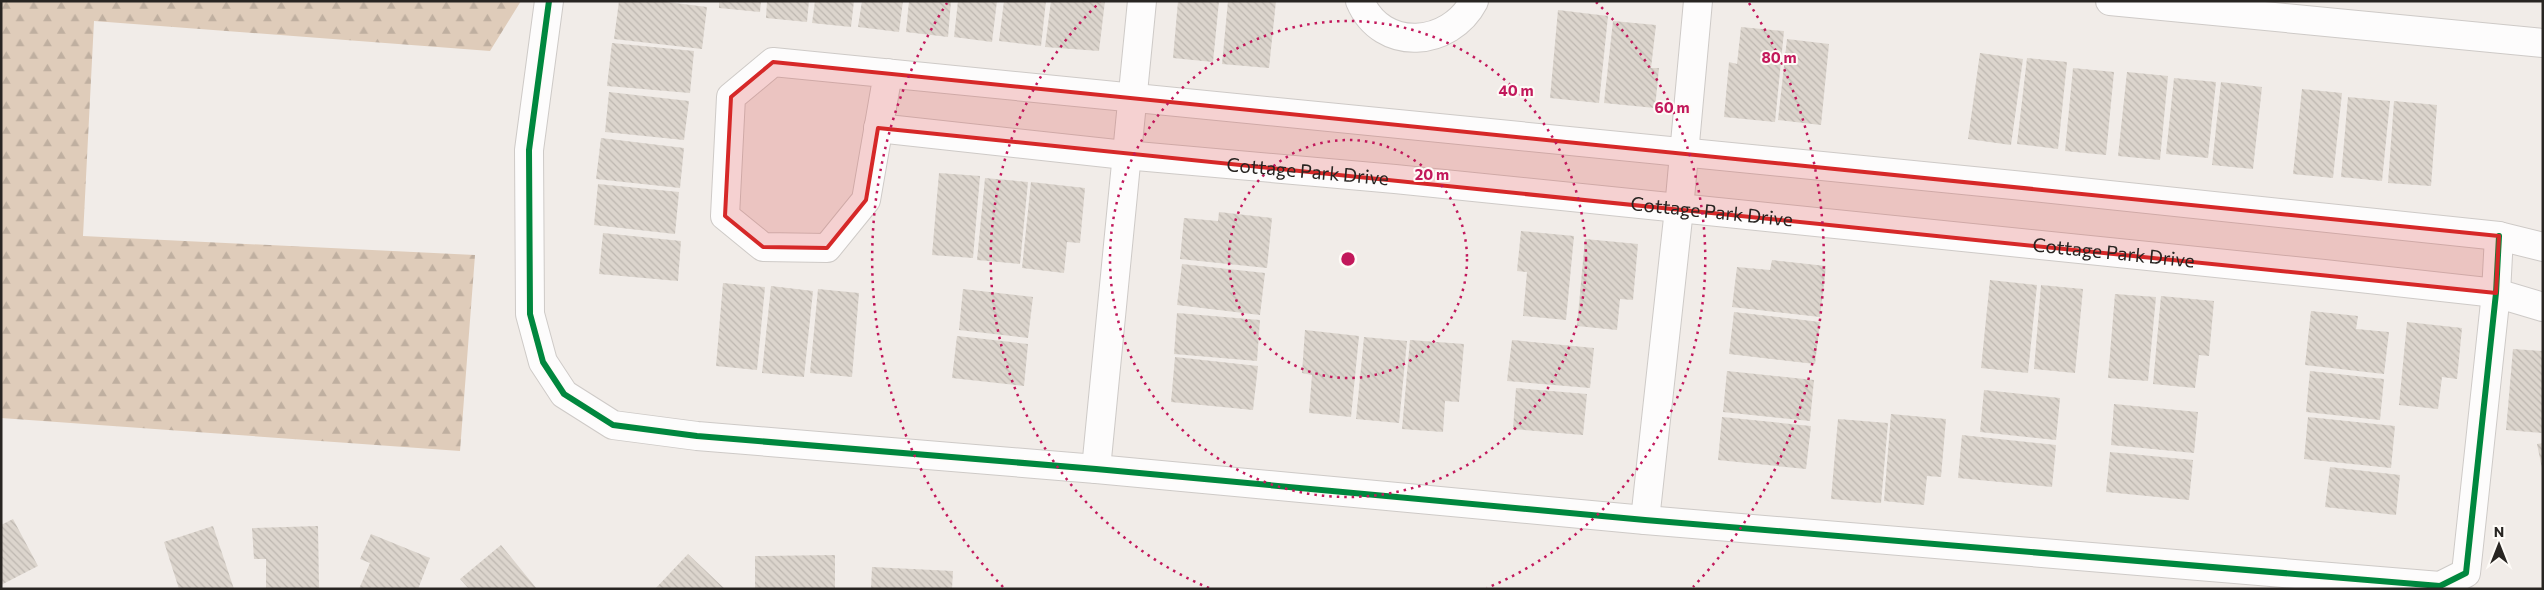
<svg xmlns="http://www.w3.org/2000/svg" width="2544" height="590" font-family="Commissioner,sans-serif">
<defs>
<pattern id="forest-firs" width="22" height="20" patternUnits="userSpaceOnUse" patternTransform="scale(1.25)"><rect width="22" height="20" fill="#dfccba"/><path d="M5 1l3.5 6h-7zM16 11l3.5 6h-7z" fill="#bfafa0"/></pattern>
<pattern id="building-back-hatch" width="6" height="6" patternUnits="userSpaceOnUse" patternTransform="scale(1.25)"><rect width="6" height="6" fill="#dcd5cd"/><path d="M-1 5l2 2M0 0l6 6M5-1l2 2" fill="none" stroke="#bdb7b0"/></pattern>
</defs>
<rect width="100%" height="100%" fill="#f1ece8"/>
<path fill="url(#forest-firs)" d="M1,1H521L490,51L94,21L83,236L475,255L460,451L1,418Z"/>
<path fill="url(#building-back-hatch)" d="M619,1H659L707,7L702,49L614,39Z
M719,1H761L760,12L719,8Z
M767,1H809L807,22L766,18Z
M815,1H854L851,27L812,23Z
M862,1H903L899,32L858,27Z
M909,1H951L948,37L906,32Z
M958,1H997L992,42L954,37Z
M1004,1H1046L1041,46L999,41Z
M1051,1H1105L1099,51L1045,47Z
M1178,1H1219L1213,62L1173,58Z
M1228,1H1276L1269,68L1222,64Z
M1558,10L1608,16L1599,103L1550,98Z
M1613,21L1656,25L1651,68H1659L1655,108L1604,103Z
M1741,27L1784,31L1775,122L1724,117L1729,62L1737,64Z
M1787,39L1829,44L1821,125L1778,120Z
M612,43L694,51L690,93L607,86Z
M1980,53L2023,59L2011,145L1968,139Z
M2027,58L2067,62L2058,149L2017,144Z
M2073,68L2114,72L2106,155L2065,151Z
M2127,72L2168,76L2160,160L2118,156Z
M2174,78L2216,82L2208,158L2166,154Z
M2221,82L2262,87L2253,169L2212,165Z
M2302,89L2342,93L2333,178L2293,174Z
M609,92L689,101L684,140L605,132Z
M2348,97L2390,101L2382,181L2341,177Z
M2394,101L2437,105L2431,186L2388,183Z
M601,138L684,148L680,188L596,179Z
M939,173L980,176L973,258L932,255Z
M985,178L1028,182L1020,264L977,260Z
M1031,182L1085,188L1080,243L1067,242L1064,273L1022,268Z
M598,184L679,192L675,234L594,225Z
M1219,212L1272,218L1267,268L1180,259L1184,218L1218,221Z
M1521,231L1574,236L1566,320L1523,316L1527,272L1517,271Z
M603,233L681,241L678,281L599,274Z
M1585,239L1638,244L1633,300L1620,299L1617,330L1577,326Z
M1772,260L1826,266L1820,317L1732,307L1737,267L1770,270Z
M1182,264L1265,273L1260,315L1177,305Z
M1990,280L2037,285L2028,373L1981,368Z
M723,283L765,287L757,370L716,366Z
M2041,285L2083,289L2075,373L2034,369Z
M771,286L813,291L804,377L762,373Z
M818,289L859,293L852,377L810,373Z
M963,289L1033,297L1028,338L959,330Z
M2115,294L2156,297L2148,381L2108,378Z
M2161,296L2214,301L2209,356L2199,355L2195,388L2153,384Z
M2311,311L2358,316L2356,329L2389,332L2384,374L2305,365Z
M1734,312L1820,322L1815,364L1729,354Z
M1177,313L1260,320L1257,361L1174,354Z
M2407,322L2462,328L2457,379L2442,377L2438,409L2399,405Z
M1305,330L1359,336L1351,417L1309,413L1312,375L1302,373Z
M957,336L1028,344L1024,386L952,378Z
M1364,337L1407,341L1399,423L1356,419Z
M1410,340L1464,344L1459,402L1445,401L1443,432L1402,429Z
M1512,340L1594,348L1590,388L1507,381Z
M2513,349L2543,351V433L2506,430Z
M1175,357L1258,366L1253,410L1171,402Z
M1727,371L1814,380L1810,421L1723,412Z
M2310,371L2384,379L2380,420L2306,412Z
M1516,388L1587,394L1583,435L1513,429Z
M1984,390L2060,398L2056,440L1980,432Z
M2114,404L2198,412L2194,453L2111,445Z
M1891,414L1946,419L1941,477L1927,476L1924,505L1884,501Z
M1722,417L1811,426L1806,469L1718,460Z
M2308,417L2395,426L2391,468L2304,459Z
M1838,419L1888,423L1881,503L1831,499Z
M1962,435L2056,445L2052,487L1958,478Z
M2543,443V468H2542L2537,444Z
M2110,452L2193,460L2189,500L2106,492Z
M2330,467L2400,475L2396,515L2325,507Z
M13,519L38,566L1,585V525Z
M213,526L234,589H179L164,542Z
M318,526L319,589H266V559H254L252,528Z
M371,534L430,558L418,589H359L370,563L360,559Z
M501,545L537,589H469L460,579Z
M688,554L725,589H655Z
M835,555V589H755V556Z
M872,567L953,571L952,589H871Z"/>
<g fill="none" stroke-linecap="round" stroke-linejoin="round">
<g stroke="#cecac7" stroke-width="30">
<g id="minor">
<path d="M549,1L529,150L530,314L543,362L564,394L613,425L697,436L1096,469L1645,520L2440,586L2466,573L2496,293L2499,236"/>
<path d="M1360,1C1382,53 1450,47 1474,1"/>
<path d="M2110,1L2543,43"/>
<path d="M888,73L866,200L827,248L763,247L725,216L731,97L773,62C1348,118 1924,174 2499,236L2543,247"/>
<path id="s1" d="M878,128L1125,155L1395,179L2324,274L2496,293L2543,307"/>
<path d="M1096,469L1142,1"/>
<path d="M1645,520L1679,209L1698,1"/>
</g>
</g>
<use href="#minor" stroke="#fdfcfc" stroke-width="28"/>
<g stroke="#fefbf7" stroke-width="9">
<path id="cycleway" d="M549,1L529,150L530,314L543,362L564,394L613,425L697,436L1096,469L1645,520L2440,586L2466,573L2496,293L2499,236"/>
</g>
<use href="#cycleway" stroke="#00873e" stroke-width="6"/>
</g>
<path fill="#d62828" fill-opacity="0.2" stroke="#d62828" stroke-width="4" stroke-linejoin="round" d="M773,62L2499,236L2496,293L878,128L866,200L827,248L763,247L725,216L731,97Z"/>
<g fill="none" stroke="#c2185b" stroke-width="2.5" stroke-dasharray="2.5 5">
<circle cx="1348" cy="259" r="119"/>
<circle cx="1348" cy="259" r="238"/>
<path d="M1209 588A357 357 0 0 1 1100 2M1596 2A357 357 0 0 1 1487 588"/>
<path d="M1003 587A476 476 0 0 1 947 3M1749 3A476 476 0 0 1 1693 587"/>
</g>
<g text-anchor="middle" stroke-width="4" stroke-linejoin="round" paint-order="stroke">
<g font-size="19" fill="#282522" stroke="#fefbf7">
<text dy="7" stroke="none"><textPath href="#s1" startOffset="432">Cottage Park Drive</textPath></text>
<text dy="7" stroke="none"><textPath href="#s1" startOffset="838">Cottage Park Drive</textPath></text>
<text dy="7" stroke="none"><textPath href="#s1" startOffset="1242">Cottage Park Drive</textPath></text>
</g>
</g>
<circle cx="1348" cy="259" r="8" fill="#c2185b" stroke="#fefbf7" stroke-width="2.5"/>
<g font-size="15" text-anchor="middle" font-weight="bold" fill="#c2185b" stroke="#fefbf7" stroke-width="4" stroke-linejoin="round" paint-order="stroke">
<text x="1779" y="63">80 m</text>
<text x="1516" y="96">40 m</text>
<text x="1672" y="113">60 m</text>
<text x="1432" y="180">20 m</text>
</g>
<rect width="2544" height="590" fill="none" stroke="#282522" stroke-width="5"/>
<g transform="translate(2499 545)" stroke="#fefbf7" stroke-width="4" paint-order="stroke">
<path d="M0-4L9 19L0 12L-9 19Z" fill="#282522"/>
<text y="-8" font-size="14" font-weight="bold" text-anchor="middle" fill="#282522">N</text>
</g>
</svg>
